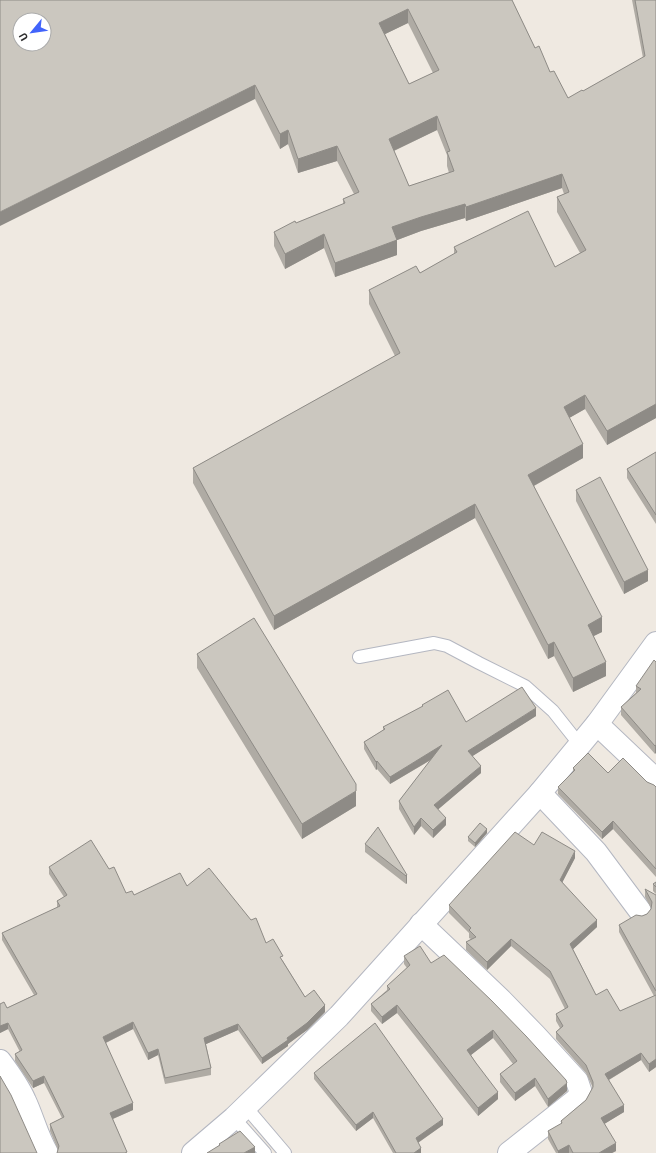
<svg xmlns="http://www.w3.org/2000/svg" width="656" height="1153" font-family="Barlow,sans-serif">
<rect width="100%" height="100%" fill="#efe9e1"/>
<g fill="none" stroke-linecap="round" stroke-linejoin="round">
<g stroke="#b4b7c1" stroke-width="14">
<path id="service" d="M359,657L434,643L447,646L479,663L525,686L553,711L580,745
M245,1106L285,1153
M234,1118L265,1153"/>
</g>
<g stroke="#b4b7c1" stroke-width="24">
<path id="minor" d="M597,724L656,780
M540,793L596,852L640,911
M421,924L501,1000L535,1035L577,1081L581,1093L576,1100L509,1153
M0,1061C9,1073 19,1087 25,1101C33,1118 37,1136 47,1153"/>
</g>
<g stroke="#b4b7c1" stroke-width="24">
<path id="secondary" d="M193,1153L234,1118L339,1016L540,793L597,724L656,643"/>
</g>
<use href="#service" stroke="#fff" stroke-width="12"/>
<use href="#minor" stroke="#fff" stroke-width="22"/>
<use href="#secondary" stroke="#fff" stroke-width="22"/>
</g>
<path fill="#afaba4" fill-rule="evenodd" d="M0,0H512L535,48L550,72L568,98L583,91L643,58L632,0H656V418L607,445L585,409L569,418L583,458L534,486L602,632L593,636L606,676L573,692L554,656L548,659L475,518L274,630L193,483V468L395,356L369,304V290L420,273L454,254V247L555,267L580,253L557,212V197L564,194L562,188L466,221L465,218L421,231L397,240V255L335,277L324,248L285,269L274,246V232L343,204V199L354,194L337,161L298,173L288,144L280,149L255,99ZM408,23L433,73L409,84L385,34ZM437,130L447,155V166L449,173L409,186L394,151Z
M656,452V524L627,478V469Z
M576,490L648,581L624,594L576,501Z
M197,654L356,806L302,839L197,668Z
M656,662L655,754L621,715V707L636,693V686Z
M422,705L466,722L536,716L472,756L481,773L438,809L446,825L433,838L421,826L414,835L399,809V801L431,760L390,784L377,769L376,770L364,749V742L383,730V727L422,707Z
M573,768L608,773L647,782L656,787V877L613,829L602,839L558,794V787L573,773Z
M487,833L475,847L468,841V837Z
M365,844L407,875V883L406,884L365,852Z
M534,845L575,858L562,882L597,927L573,949L596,995L620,1011L654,996L619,932V925L647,914L651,909V908L645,897V889L656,895V1067L649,1072L641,1060L609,1080L624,1112L604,1124L616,1151L612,1153H556L548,1139V1131L561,1124V1121L586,1100L593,1088L586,1073L556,1039V1032L560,1028L556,1021V1014L565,1009L550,979L511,946L487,970L466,950V942L471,939L469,938V933L449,913V905Z
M49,867L109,869L126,893L134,895L187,886L266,943L283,961L305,997L325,1012L307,1030L288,1044V1046L262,1064L238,1030L206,1044L211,1068V1075L165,1084L158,1055L148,1060L133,1029L106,1043L133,1110L113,1119L127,1153L58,1150L50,1131V1124L62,1118L44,1083L33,1088L15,1061V1054L20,1052L8,1029L0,1033V1004L7,1008L34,995L2,940V933L57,908V901L64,897L49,874Z
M656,882V894L653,891V884Z
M404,956L431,963L567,1091L548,1107L535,1086L515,1101L500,1082V1074L513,1064L493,1038L471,1055L498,1099L478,1116L397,1013L382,1024L371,1011V1004L387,990V986L407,968L404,964Z
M314,1073L443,1125L418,1143L421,1153H393L373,1118L356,1131L314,1079Z"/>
<path fill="#8e8b86" d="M408,9V23L379,37V23Z
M255,85V99L0,226V212Z
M437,116V130L389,153V139Z
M288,130V144L280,149V134Z
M337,146V161L298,173V159Z
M562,174V188L466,221V207Z
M465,204V218L421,231L392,242V227L421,217Z
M324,234V248L285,269V254Z
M397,240V255L335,277V263Z
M585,395V409L564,421V407Z
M656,404V418L607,445V431Z
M583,444V458L528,489V475Z
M475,504V518L274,630V616Z
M648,570V581L624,594V582Z
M602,617V632L588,639V625Z
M554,642V656L548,659V645Z
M606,662V676L573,692V678Z
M536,708V716L468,759V751Z
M442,745V753L390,784V777Z
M656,745V753L655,754V746Z
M377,761V769L376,770V762Z
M481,766V773L434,813V805Z
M356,791V806L302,839V824Z
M421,818V826L414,835V827Z
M446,818V825L433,838V830Z
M613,821V829L602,839V832Z
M487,829V833L475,847V843Z
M575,851V858L560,887V880Z
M407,875V883L406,884V876Z
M597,920V927L570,952V944Z
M511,939V946L487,970V962Z
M325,1005V1012L307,1030L288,1044V1046L262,1064V1058L287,1038Z
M397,1005V1013L382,1024V1017Z
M133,1022V1029L103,1044V1037Z
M8,1023V1029L0,1033V1026Z
M238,1024V1030L204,1045V1038Z
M493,1030V1038L467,1058V1050Z
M158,1049V1055L148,1060V1053Z
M641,1053V1060L605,1082V1074Z
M656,1059V1067L649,1072V1064Z
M44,1076V1083L33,1088V1081Z
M535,1078V1086L515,1101V1093Z
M567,1083V1091L548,1107V1099Z
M498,1092V1099L478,1116V1108Z
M133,1103V1110L110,1120V1113Z
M624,1105V1112L601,1126V1118Z
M373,1112V1118L356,1131V1125Z
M443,1119V1125L416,1144V1138Z
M616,1143V1151L612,1153H599Z
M569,1145V1153H558V1151Z
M255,1147V1153H244Z
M421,1148V1153H414Z"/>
<path fill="#cbc7bf" stroke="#8e8b86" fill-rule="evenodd" d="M0,0H512L535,48L539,46L550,72L554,71L568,98L582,90L583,91L645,56L635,0H656V404L607,431L585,395L564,407L583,444L528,475L602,617L588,625L606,662L573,678L554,642L548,645L475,504L274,616L193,468L400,353L369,290L416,266L420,273L457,252L454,247L528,211L555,267L586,250L557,197L569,192L562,174L466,207L465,204L421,217L392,227L397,240L335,263L324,234L285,254L274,232L295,221L296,223L345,203L343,199L359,192L337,146L298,159L288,130L280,134L255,85L0,212ZM408,9L439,70L409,84L379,23ZM20,20H44V44H20ZM437,116L450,151L447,152L454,171L409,186L389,139Z
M656,452V515L627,469Z
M600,477L648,570L624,582L576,490Z
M254,618L356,784V791L302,824L197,654Z
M654,660L656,662V745L655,746L621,707L641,689L636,686Z
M522,687L536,708L468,751L481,766L434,805L446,818L433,830L421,818L414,827L399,801L442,745L390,777L377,761L376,762L364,742L385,729L383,727L423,706L422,705L448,690L466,722Z
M588,753L608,773L623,758L647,782L654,785L656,787V869L613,821L602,832L558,787L575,770L573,768Z
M480,823L487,829L475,843L468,837Z
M378,827L407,875L406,876L365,844Z
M515,832L534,845L542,832L575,851L560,880L597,920L570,944L596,995L607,989L620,1011L656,995V1059L649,1064L641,1053L605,1074L624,1105L601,1118L616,1143L599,1153H573L569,1145L558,1151L548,1131L562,1123L561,1121L586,1100L593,1087V1082L586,1065L556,1032L563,1026L556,1014L568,1007L550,971L511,939L487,962L466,942L476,937L469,930L471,928L449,905Z
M91,840L109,869L114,867L126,893L132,891L134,895L180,873L187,886L209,868L251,920L256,918L266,943L273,939L283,956L280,957L305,997L314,990L325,1005L307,1023L287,1038L288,1040L262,1058L238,1024L204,1038L211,1068L165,1078L158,1049L148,1053L133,1022L103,1037L133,1103L110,1113L127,1152L125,1153H57L59,1146L50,1124L64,1117L44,1076L33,1081L15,1054L22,1050L8,1023L0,1026V1004L4,1002L7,1008L37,994L2,933L60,906L57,901L67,895L49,867Z
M656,882V887L653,884Z
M645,889L656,895V991L619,925L636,915L642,916L647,914L651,909L652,902Z
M420,946L431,963L444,955L492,1001L526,1036L566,1080L567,1083L548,1099L535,1078L515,1093L500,1074L517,1061L493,1030L467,1050L476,1063L498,1092L478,1108L397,1005L382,1017L371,1004L390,989L387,986L410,965L404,956Z
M375,1023L443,1119L416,1138L421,1148L414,1153H396L373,1112L356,1125L314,1073Z
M0,1076L11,1095L37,1153H0Z
M240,1131L255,1147L244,1153H207L220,1145L219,1144Z"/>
<g transform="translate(32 32) rotate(241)"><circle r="19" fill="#ffffff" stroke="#ababab"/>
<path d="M0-3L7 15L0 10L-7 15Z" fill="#4264fb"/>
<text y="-6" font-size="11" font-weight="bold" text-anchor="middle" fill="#2e2e2e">U</text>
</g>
</svg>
